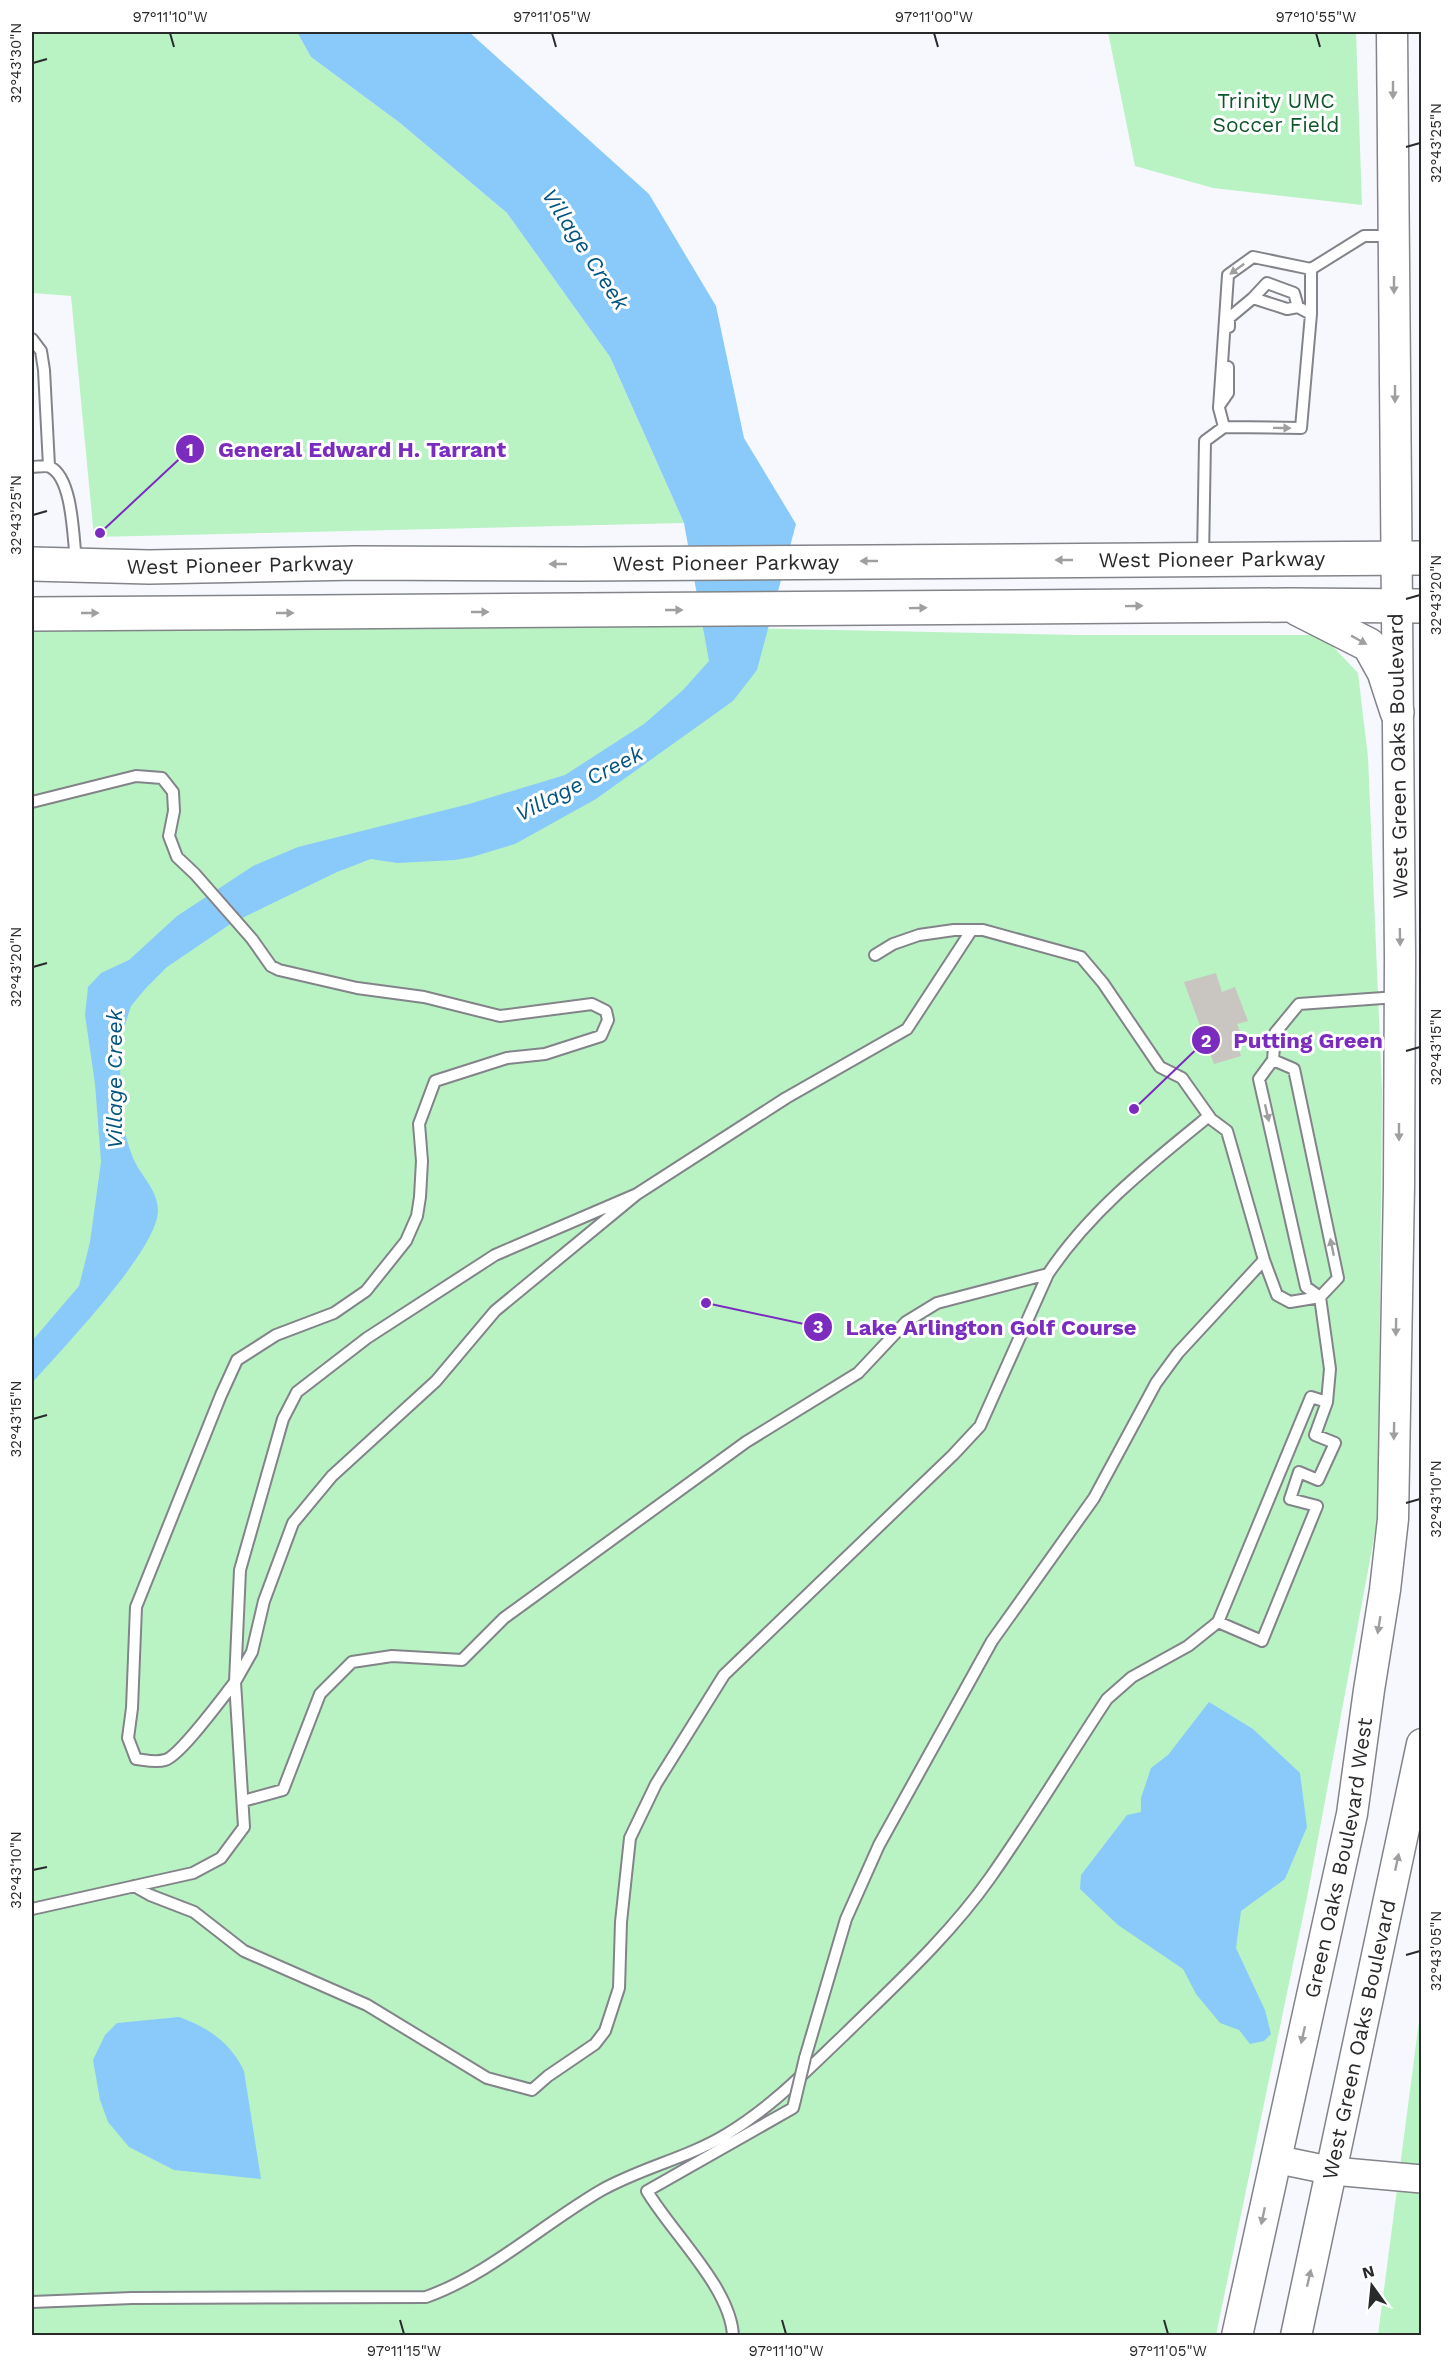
<svg xmlns="http://www.w3.org/2000/svg" width="1453" height="2367" font-family="'Work Sans',sans-serif">
<rect width="100%" height="100%" fill="#f6f8fe"/>
<path fill="#b9f3c4" d="M32,32H297L311,57L400,123L507,213L610,357L684,523L94,537L71,296L32,293Z
M1108,32H1356L1362,205L1213,188L1135,166Z
M597,625L1080,635H1322L1358,673L1368,757L1382,1089L1378,1517L1308,1892L1216,2335H32V630Z
M1421,2006V2335H1378Z"/>
<path fill="#8acafb" d="M297,32H469L649,194L716,306L744,438L796,524L757,670L733,701L596,799L515,844L472,857L455,860L397,863L371,859L337,872L232,923L167,967L146,988L131,1006L119,1043L121,1091C116,1106 128,1147 135,1162C143,1178 158,1191 158,1211C157,1251 60,1351 32,1383V1341L79,1286L90,1242L101,1162L95,1084L85,1015L88,987L101,973L129,960L177,916L253,866L298,847L469,804L565,775L644,724L683,690L709,661L684,523L610,357L507,213L400,123L311,57Z
M1209,1702L1253,1729L1300,1773L1307,1827L1285,1879L1241,1911L1236,1948L1265,2010L1271,2034L1264,2041L1250,2044L1239,2030L1220,2023L1196,1994L1183,1969L1118,1925L1080,1889L1081,1875L1127,1815L1141,1812V1798L1151,1768L1168,1755Z
M179,2017C208,2027 231,2043 244,2071L261,2179L174,2170L129,2147L108,2122L100,2100L93,2060L105,2035L117,2023Z"/>
<path fill="#c9c5c0" d="M1216,973L1222,992L1235,987L1248,1021L1237,1024L1244,1042L1237,1044L1241,1056L1214,1064L1184,982Z"/>
<g fill="none" stroke-linecap="round" stroke-linejoin="round">
<g stroke="#828489" stroke-width="14">
<path id="service" d="M1253,298L1267,283L1294,293L1298,307
M1229,327V318L1253,298L1287,309L1298,307L1311,314
M32,339L41,351L44,370L49,466
M1219,406L1228,393V367
M1224,427L1219,408L1228,275L1253,257L1311,269L1364,236H1392
M32,467C37,467 46,465 50,467C73,478 73,538 76,561
M1203,558L1205,441L1224,427L1301,428L1311,314V269
M32,802L136,776L162,778L173,792L174,811L169,836L177,857L195,874L252,939L271,966L279,970L357,988L424,997L500,1016L592,1004L606,1011L608,1020L601,1036L545,1054L507,1058L435,1081L419,1124L422,1161L420,1197L417,1216L406,1241L366,1291L334,1313L276,1335L237,1360L221,1395L136,1607L132,1708L128,1738L136,1759C145,1760 156,1763 165,1760C180,1756 222,1698 235,1682
M875,955L893,944L919,935L954,930H983L1081,957L1103,983L1160,1067L1182,1078L1211,1119L1227,1131L1264,1260L1277,1295L1290,1302L1320,1297L1338,1278L1294,1069L1273,1060
M637,1194L495,1311L436,1381L332,1476L293,1523L264,1601L252,1652L235,1682L240,1570L283,1419L297,1392L367,1338L495,1255L637,1194L786,1098L907,1029L971,931
M1327,1402L1315,1435L1335,1443L1318,1480L1299,1472L1290,1499L1317,1506L1262,1641L1218,1622L1311,1397L1327,1402L1330,1369L1320,1297L1306,1287L1259,1079L1273,1060L1275,1033L1299,1004L1397,997
M243,1801L283,1790L320,1694L352,1662L392,1656L462,1660L504,1618L746,1442L858,1373L906,1322L937,1303L1048,1274C1090,1211 1150,1164 1209,1116
M134,1886L150,1895L194,1912L244,1951L367,2005L487,2078L532,2090L548,2076L595,2044L605,2031L619,1988L621,1922L630,1838L656,1784L724,1675L953,1455L980,1426L1048,1274
M32,1909L193,1873L221,1858L244,1827L235,1682
M805,2058L846,1919L879,1845L992,1641L1094,1498L1156,1383L1178,1353L1264,1260
M32,2302L132,2298L426,2297C488,2275 542,2225 600,2191C640,2168 688,2158 727,2134C773,2106 806,2071 844,2035C895,1985 949,1936 990,1878C1031,1820 1068,1758 1107,1699L1132,1677L1188,1646L1218,1622
M733,2336C731,2288 671,2232 647,2191L793,2108L795,2100"/>
</g>
<g stroke="#828489" stroke-width="30">
<path id="tertiary" d="M1275,2159L1333,2171L1422,2179"/>
</g>
<g stroke="#828489" stroke-width="33">
<g id="secondary">
<path id="s1" d="M1237,2336L1352,1814L1369,1690L1385,1590L1393,1519L1399,1186L1400,958L1392,32"/>
<path id="s2" d="M1296,2336L1422,1744"/>
</g>
</g>
<g stroke="#828489" stroke-width="36">
<g id="primary">
<path id="s3" d="M32,564L149,567L356,563L581,564L1422,558"/>
<path d="M1298,609L1369,645L1384,672L1397,712"/>
<path d="M32,614L1288,605L1422,606"/>
</g>
</g>
<use href="#service" stroke="#fff" stroke-width="10"/>
<use href="#tertiary" stroke="#fff" stroke-width="27"/>
<use href="#secondary" stroke="#fff" stroke-width="30"/>
<use href="#primary" stroke="#fff" stroke-width="33"/>
<g stroke="#828489" stroke-width="14" stroke-linecap="butt">
<path id="service-bridge" d="M795,2100L805,2058"/>
</g>
<use href="#service-bridge" stroke="#fff" stroke-width="10"/>
</g>
<defs><path id="oneway-solid" d="M-6-.8H1V-3.2L6.5 0L1 3.2V.8H-6Z" transform="scale(1.5)"/></defs>
<g fill="#9f9fa0">
<use href="#oneway-solid" transform="translate(1393 90) rotate(90)"/>
<use href="#oneway-solid" transform="translate(1237 269) rotate(144)"/>
<use href="#oneway-solid" transform="translate(1394 285) rotate(90)"/>
<use href="#oneway-solid" transform="translate(1395 394) rotate(90)"/>
<use href="#oneway-solid" transform="translate(1282 428) rotate(1)"/>
<use href="#oneway-solid" transform="translate(1064 560) rotate(180)"/>
<use href="#oneway-solid" transform="translate(869 561) rotate(180)"/>
<use href="#oneway-solid" transform="translate(558 564) rotate(-180)"/>
<use href="#oneway-solid" transform="translate(1134 606) rotate(-1)"/>
<use href="#oneway-solid" transform="translate(918 608) rotate(-1)"/>
<use href="#oneway-solid" transform="translate(674 610)"/>
<use href="#oneway-solid" transform="translate(480 612)"/>
<use href="#oneway-solid" transform="translate(90 613)"/>
<use href="#oneway-solid" transform="translate(285 613)"/>
<use href="#oneway-solid" transform="translate(1359 640) rotate(29)"/>
<use href="#oneway-solid" transform="translate(1400 937) rotate(89)"/>
<use href="#oneway-solid" transform="translate(1267 1113) rotate(77)"/>
<use href="#oneway-solid" transform="translate(1399 1132) rotate(90)"/>
<use href="#oneway-solid" transform="translate(1332 1247) rotate(-102)"/>
<use href="#oneway-solid" transform="translate(1396 1327) rotate(91)"/>
<use href="#oneway-solid" transform="translate(1394 1431) rotate(91)"/>
<use href="#oneway-solid" transform="translate(1379 1625) rotate(99)"/>
<use href="#oneway-solid" transform="translate(1397 1862) rotate(-78)"/>
<use href="#oneway-solid" transform="translate(1303 2035) rotate(103)"/>
<use href="#oneway-solid" transform="translate(1263 2216) rotate(102)"/>
<use href="#oneway-solid" transform="translate(1309 2278) rotate(-77)"/>
</g>
<path fill="none" stroke="#292a2c" stroke-width="2" d="M170,33L174,47M552,33L556,47M934,33L938,47M1316,33L1320,47M33,63L47,59M1406,147L1420,143M33,515L47,511M1406,599L1420,595M33,967L47,963M1406,1051L1420,1047M33,1419L47,1415M1406,1503L1420,1499M33,1870L47,1867M1406,1955L1420,1951M400,2320L404,2334M782,2320L786,2334M1164,2320L1168,2334"/>
<g text-anchor="middle" stroke-width="6" stroke-linejoin="round" paint-order="stroke">
<g font-size="21" fill="#0f5629" stroke="#fff">
<text x="1276" y="108">Trinity UMC<tspan x="1276" dy="24">Soccer Field</tspan></text>
</g>
<g font-size="21" fill="#292a2c" stroke="#fff">
<text dy="7" stroke="none"><textPath href="#s3" startOffset="1180">West Pioneer Parkway</textPath></text>
<text dy="7" stroke="none"><textPath href="#s3" startOffset="694">West Pioneer Parkway</textPath></text>
<text dy="7" stroke="none"><textPath href="#s3" startOffset="208">West Pioneer Parkway</textPath></text>
<text transform="translate(1398 756) rotate(-91)" y="7">West Green Oaks Boulevard</text>
<text dy="7" stroke="none"><textPath href="#s1" startOffset="489">Green Oaks Boulevard West</textPath></text>
<text dy="7" stroke="none"><textPath href="#s2" startOffset="303">West Green Oaks Boulevard</textPath></text>
</g>
<g font-size="22" font-style="italic" fill="#045481" stroke="#fff">
<text transform="translate(586 249) rotate(57)" y="8">Village Creek</text>
<text transform="translate(579 783) rotate(-27)" y="8">Village Creek</text>
<text transform="translate(114 1079) rotate(-90)" y="8">Village Creek</text>
</g>
</g>
<path fill="none" stroke="#7b2cbf" stroke-width="2" d="M100 533L190 449M1134 1109L1206 1040M706 1303L818 1327"/>
<g fill="#7b2cbf" stroke="#fff" stroke-width="2">
<circle cx="100" cy="533" r="6"/>
<circle cx="1134" cy="1109" r="6"/>
<circle cx="706" cy="1303" r="6"/>
<circle cx="190" cy="449" r="15"/>
<circle cx="1206" cy="1040" r="15"/>
<circle cx="818" cy="1327" r="15"/>
</g>
<g font-size="18" text-anchor="middle" font-weight="bold" fill="#fff">
<text x="190" y="456">1</text>
<text x="1206" y="1047">2</text>
<text x="818" y="1333">3</text>
</g>
<g font-size="22" text-anchor="middle" font-weight="bold" fill="#7b2cbf" stroke="#fff" stroke-width="6" stroke-linejoin="round" paint-order="stroke">
<text x="362" y="457">General Edward H. Tarrant</text>
<text x="1308" y="1048">Putting Green</text>
<text x="991" y="1335">Lake Arlington Golf Course</text>
</g>
<rect width="1453" height="2367" fill="none" stroke="#ffffff" stroke-width="66"/>
<g transform="translate(1372 2286) rotate(345)" stroke="#ffffff" stroke-width="4.5" paint-order="stroke">
<path d="M0-4.5L10 22L0 15L-10 22Z" fill="#292a2c"/>
<text y="-9" font-size="16" font-weight="bold" text-anchor="middle" fill="#292a2c">N</text>
</g>
<rect x="33" y="33" width="1387" height="2301" fill="none" stroke="#292a2c" stroke-width="2"/>
<g font-size="15" text-anchor="middle" fill="#292a2c">
<text x="170" y="22">97°11'10"W</text>
<text x="552" y="22">97°11'05"W</text>
<text x="934" y="22">97°11'00"W</text>
<text x="1316" y="22">97°10'55"W</text>
<text transform="translate(16 63) rotate(-90)" y="5">32°43'30"N</text>
<text transform="translate(1436 143) rotate(-90)" y="5">32°43'25"N</text>
<text transform="translate(16 515) rotate(-90)" y="5">32°43'25"N</text>
<text transform="translate(1436 595) rotate(-90)" y="5">32°43'20"N</text>
<text transform="translate(16 967) rotate(-90)" y="5">32°43'20"N</text>
<text transform="translate(1436 1047) rotate(-90)" y="5">32°43'15"N</text>
<text transform="translate(16 1419) rotate(-90)" y="5">32°43'15"N</text>
<text transform="translate(1436 1499) rotate(-90)" y="5">32°43'10"N</text>
<text transform="translate(16 1870) rotate(-90)" y="5">32°43'10"N</text>
<text transform="translate(1436 1951) rotate(-90)" y="5">32°43'05"N</text>
<text x="404" y="2356">97°11'15"W</text>
<text x="786" y="2356">97°11'10"W</text>
<text x="1168" y="2356">97°11'05"W</text>
</g>
</svg>
